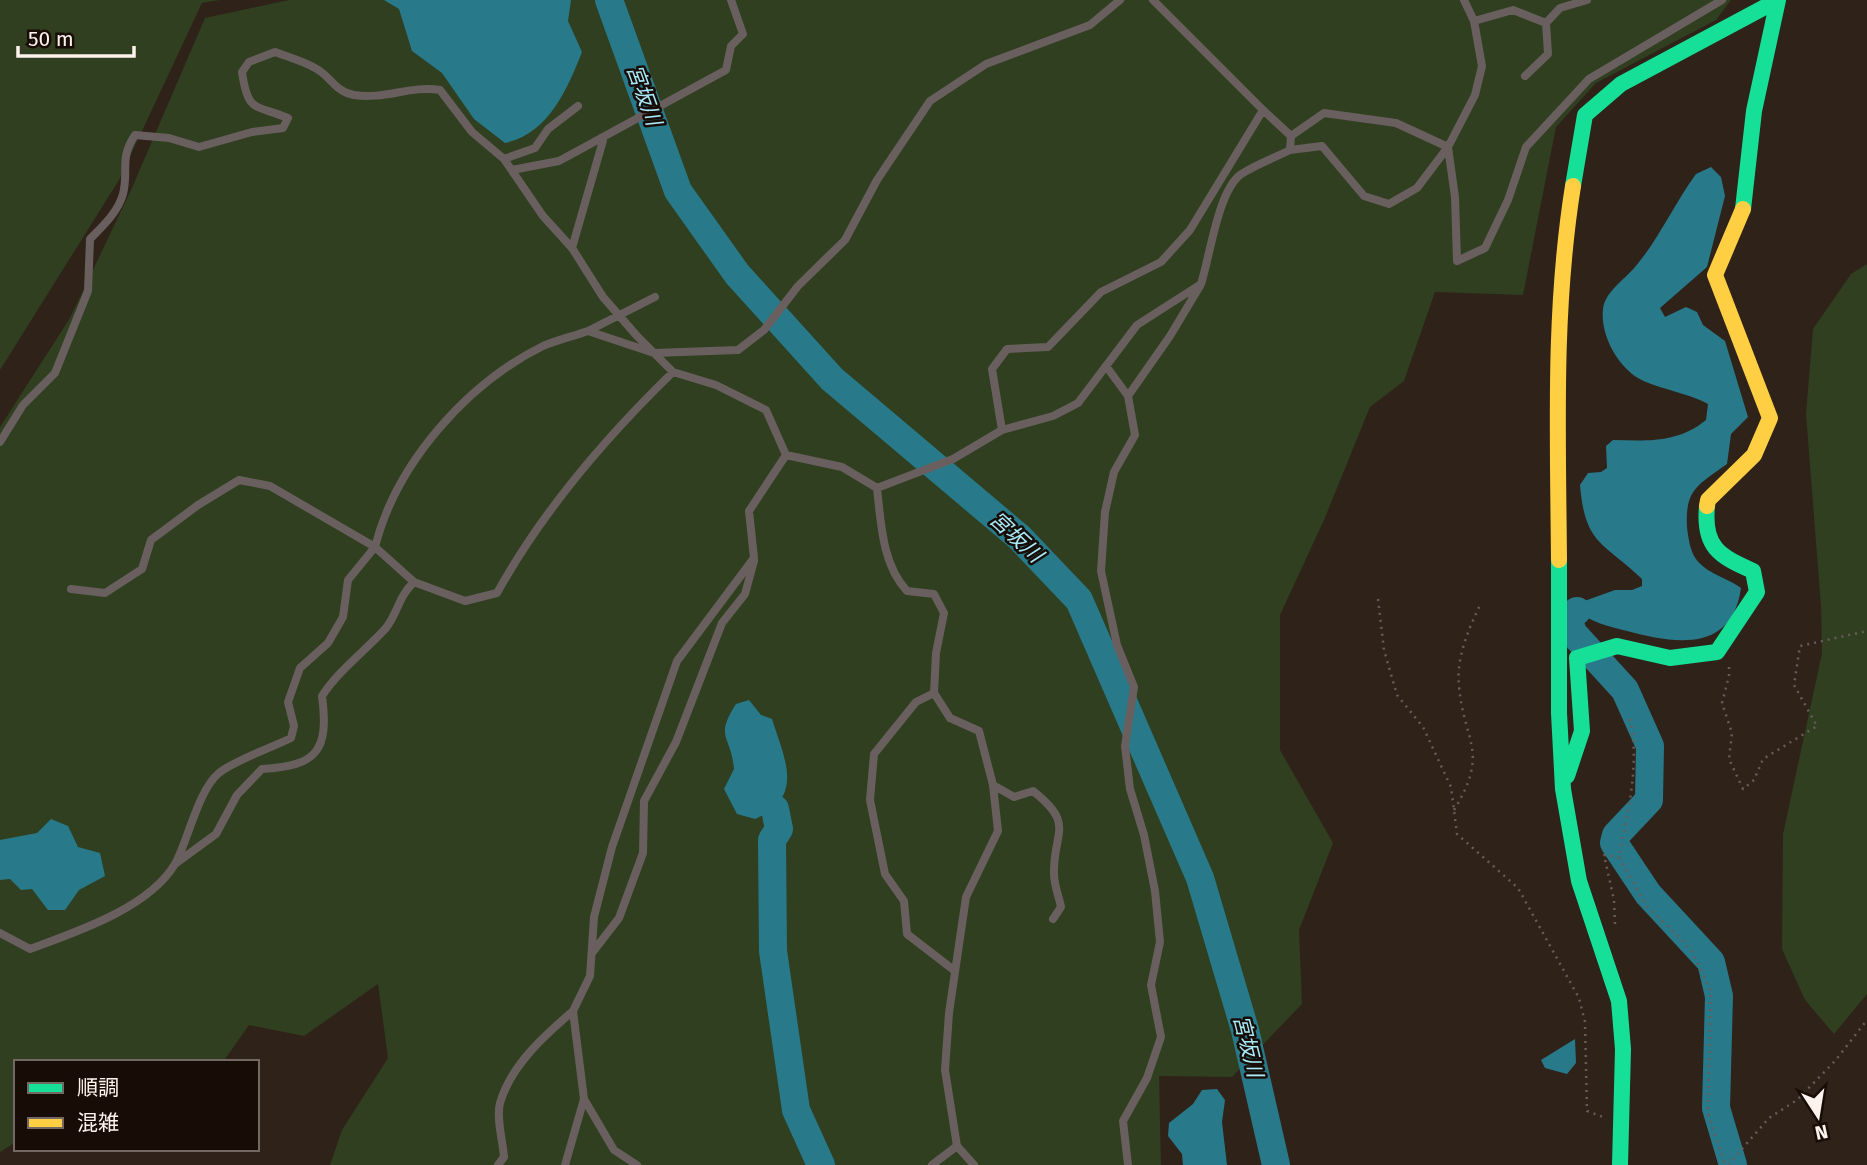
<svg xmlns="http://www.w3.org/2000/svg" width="1867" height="1165" font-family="'Fira Sans','Noto Sans JP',sans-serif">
<rect width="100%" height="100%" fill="#2f2219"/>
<path fill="#2f3f1f" d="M0,0H220L202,3L119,180L0,370Z
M289,0H1731L1716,20L1596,83L1556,127L1523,295L1435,292L1404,381L1370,407L1324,520L1280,615V750L1333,843L1299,930L1302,1004L1232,1077L1159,1076L1161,1165H330L342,1130L388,1058L378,984L304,1036L249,1025L223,1062H16V1142L0,1152V427L70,318L131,190L205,18Z
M1867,264V994L1834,1034L1805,1000L1782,949L1783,834L1822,653L1821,606L1806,414L1813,329L1851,274Z"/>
<path fill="#287a8a" d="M384,0H571L568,21L582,52C567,90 548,134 505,143L474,119L442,73L412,51L399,9Z
M1711,167L1721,177L1725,196L1707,267L1660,308L1665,317L1686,307L1697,312L1703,325L1725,341L1748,417L1731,434L1727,464C1698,485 1685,489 1687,527C1688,536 1690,551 1696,559C1707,574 1726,577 1741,588C1732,653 1675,644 1627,631C1608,626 1593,623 1577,611L1576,604L1615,590H1632L1642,586V579C1604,542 1585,546 1580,485L1588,473L1601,472L1607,468L1606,446L1613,440C1648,441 1678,443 1706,420L1708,404C1686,392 1654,388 1638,378C1617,365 1600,334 1603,309C1605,292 1624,280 1635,267C1659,239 1674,204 1696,174Z
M749,700L761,715L772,719C785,760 805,797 755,819L737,814L724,789L734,769C731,735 714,738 736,704Z
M51,819L68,826L78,847L100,853L105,876L79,890L65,910H48L32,889L21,890L10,879L0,880V840L37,833Z
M1575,1039L1576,1063L1567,1074L1545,1068L1541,1060Z
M1217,1089L1225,1100L1222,1122L1227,1165H1183L1182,1154L1168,1136L1169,1123L1193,1104L1202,1090Z"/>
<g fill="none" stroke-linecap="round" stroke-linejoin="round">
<path stroke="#287a8a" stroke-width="28" d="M609,0L678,191L737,274L832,379L1019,537L1079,600L1200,878L1245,1030L1276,1165
M1577,611L1568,617L1573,633L1625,690L1650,746L1649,800L1616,835L1614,843L1648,894L1711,962L1719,996L1716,1108L1733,1165
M775,809L779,829L772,840L773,951L796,1110L821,1165"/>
<path stroke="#665d5a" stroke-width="2.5" stroke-dasharray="2 5" stroke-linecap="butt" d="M1378,599L1384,650L1397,695L1423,727L1451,787L1457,834L1518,888L1579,998L1585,1022L1587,1111L1603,1117
M1729,667V676L1722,703L1732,733L1729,759L1743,789L1754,780L1763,759L1817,726L1794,685L1800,646L1867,631
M1630,719C1640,765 1628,811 1619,857L1646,905L1691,949L1711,991L1708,1113L1725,1165
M1454,810C1490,751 1464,743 1459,686C1456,657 1469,628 1481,603
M1615,924L1614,900L1604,855L1619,857
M1728,1165L1769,1118L1797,1100L1835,1061L1867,1020"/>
<path stroke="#6a5f5f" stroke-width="8" d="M1153,0L1263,110
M1464,0L1474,21
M1525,76L1548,54L1546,23
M1290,150L1322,146L1364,196L1389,204L1417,188L1448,147L1475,95L1482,66L1474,21L1513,10L1546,23L1560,8L1587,0
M504,159L535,148L548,129L578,106
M512,170L559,161L726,70L731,46L743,34L731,0
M572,248L604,137
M655,297L588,331L654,353L738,350L764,330L798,286L845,240L877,180L930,101L986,64L1090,25L1120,0
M588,331C574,336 557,340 543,346C466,384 396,464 375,547L414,582L465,601L497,593C543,510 605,438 673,372
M1106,366L1078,403L1053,416L1002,430L992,369L1007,349L1048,347L1101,292L1161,262L1190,230L1263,110L1291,136
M1128,396L1170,336L1200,286
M0,442L23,405L55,373L88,291L90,239C103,226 118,212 123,194C129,170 119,159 135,135L169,138L199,147L252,132L283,128L288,118C254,104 248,113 242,72L249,62L275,52C288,57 303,61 315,68C331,76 335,92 354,95C384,100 411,85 440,90L472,132L504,159L543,216L572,248L603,297L637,336L673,372L716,385L766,410L786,455L842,467L877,488C881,523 882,564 907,591L934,594L944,613L936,653L934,693L950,718L979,731L993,785L998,831L966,897L949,1013L945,1070L957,1146L974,1165
M877,488L953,459L1002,430
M934,693L916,702L874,754L870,800L885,874L904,901L907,934L955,971
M993,785L1014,797L1033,791C1076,825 1053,831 1054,874C1054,885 1059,897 1061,907L1053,919
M175,864L216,834L237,795L262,769C318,766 329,750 322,696C339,670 365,651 386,628C398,613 398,597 414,582
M0,933L30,949C76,932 149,908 175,864C188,841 198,790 219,773C233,761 273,747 291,738L294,726L288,702L300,668L328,643L343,617L348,580L375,547L270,486L239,480L198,505L151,540L142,569L105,593L71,589
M592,953L619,918L643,853L644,801L676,742L722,623L745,594L754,561
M498,1165L504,1157C503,1142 496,1118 500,1103C511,1065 545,1035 573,1011
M565,1165L584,1099
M637,1165L614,1150L584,1099L573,1011L590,976L594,917L612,847L677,661L754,558L749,511L786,455
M932,1165L957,1146
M1128,1165L1123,1121L1147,1078L1161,1037L1151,985L1160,942L1155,891L1144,835L1130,789L1125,746L1134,687L1117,645L1101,571L1105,512L1114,472L1135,435L1128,396L1106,366L1137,325L1201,284C1210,256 1218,192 1240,175C1255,165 1274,158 1290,150L1291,136L1324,113L1396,123L1448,147L1455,197L1457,261L1485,248L1508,200L1526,147L1589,79L1722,0"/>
<path stroke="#16e098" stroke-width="16" d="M1573,186L1585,115L1621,84L1778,0
M1743,209L1754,111L1778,0
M1559,560V713L1563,789L1579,881L1619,1001L1623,1049L1620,1165
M1567,776L1582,731L1577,658L1617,646L1670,658L1717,652L1757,592L1753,571C1719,556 1703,547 1707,506"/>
<path stroke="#ffcf43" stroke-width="16" d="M1707,506L1708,500L1754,455L1770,418L1715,275L1743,209
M1559,560C1558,434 1553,311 1573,186"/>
</g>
<g text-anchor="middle" stroke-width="5" stroke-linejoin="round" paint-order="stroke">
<g font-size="21" font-style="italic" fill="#a7eafa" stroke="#180d06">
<text transform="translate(644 95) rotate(70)" y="7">宮坂川</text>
<text transform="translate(1016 537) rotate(43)" y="7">宮坂川</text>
<text transform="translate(1248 1046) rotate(76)" y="7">宮坂川</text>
</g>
</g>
<rect x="14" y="1060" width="245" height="91" fill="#180d06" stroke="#746962" stroke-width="2"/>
<rect x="28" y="1083" width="35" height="10" fill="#16e098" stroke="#746962" stroke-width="2"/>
<text x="77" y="1095" font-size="21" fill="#fdf2ec">順調</text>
<rect x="28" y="1118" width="35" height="10" fill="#ffcf43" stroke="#746962" stroke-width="2"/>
<text x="77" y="1130" font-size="21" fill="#fdf2ec">混雑</text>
<g transform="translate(1818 1116) rotate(168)" stroke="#180d06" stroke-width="5" paint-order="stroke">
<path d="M0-5L12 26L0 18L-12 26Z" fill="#fdf2ec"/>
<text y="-10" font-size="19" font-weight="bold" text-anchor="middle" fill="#fdf2ec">N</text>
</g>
<path d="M18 46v10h116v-10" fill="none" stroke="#fdf2ec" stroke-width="3.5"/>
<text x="28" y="46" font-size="21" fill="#fdf2ec" stroke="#180d06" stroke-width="5" paint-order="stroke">50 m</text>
</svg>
